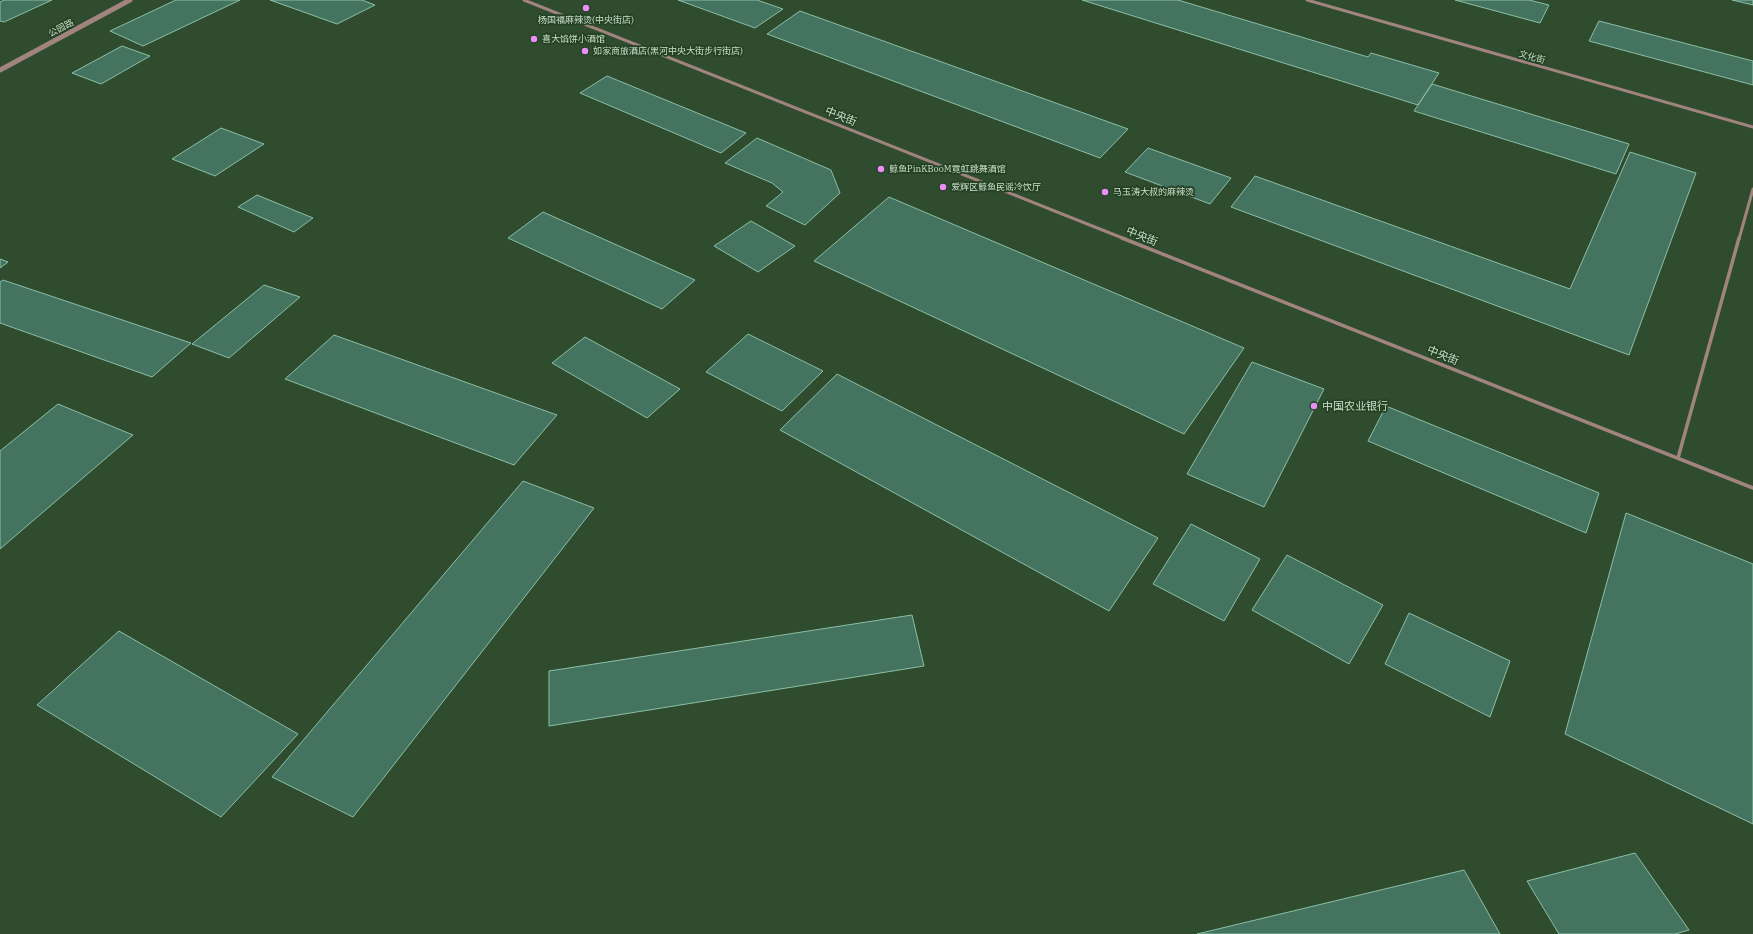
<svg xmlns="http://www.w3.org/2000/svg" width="1753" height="934" font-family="'IBM Plex Serif','Noto Sans SC',serif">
<rect width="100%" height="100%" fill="#2f4d2e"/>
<path fill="#44745f" stroke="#8cbea6" d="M4,0H52L4,22L0,21V2Z
M176,0H240L143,46L110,31Z
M270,0H362L375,5L337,24Z
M678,0H757L783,9L755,28Z
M1082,0H1178L1368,57L1371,53L1439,73L1418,105Z
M1455,0H1529L1549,5L1540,23Z
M1732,0H1753V5Z
M800,11L1128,129L1100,158L767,34Z
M1599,21L1753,61V85L1589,41Z
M122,46L150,56L101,84L72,73Z
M607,76L746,133L721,153L580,93Z
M1432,84L1629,144L1616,174L1414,111Z
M221,128L264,144L215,176L172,159Z
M757,138L831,170L840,193L805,225L766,206L783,192L772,183L725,163Z
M1148,148L1231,178L1210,204L1125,172Z
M1630,152L1696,173L1629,355L1231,207L1255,176L1570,289Z
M257,195L313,218L294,232L238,207Z
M889,197L1244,348L1184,434L814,261Z
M543,212L695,280L662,309L508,238Z
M751,221L795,246L758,272L714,246Z
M0,259L8,262L0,268Z
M3,280L191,343L152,377L0,323V282Z
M264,285L300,297L229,358L192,344Z
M748,334L823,371L782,411L706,372Z
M334,335L557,415L514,465L285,379Z
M585,337L680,389L647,418L552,363Z
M1252,362L1324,389L1264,507L1187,474Z
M837,374L1158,538L1109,611L780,430Z
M58,404L133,435L0,549V451Z
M1386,406L1599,493L1586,533L1368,441Z
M523,481L594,508L353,817L272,777Z
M1626,513L1753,564V824L1565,734Z
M1191,524L1260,559L1224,621L1153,584Z
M1287,555L1383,605L1349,664L1252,610Z
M1409,613L1510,661L1490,717L1385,664Z
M912,615L924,666L549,726V671Z
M119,631L298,734L221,817L37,705Z
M1635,853L1689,930L1675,934H1559L1527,881Z
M1464,870L1500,934H1197Z"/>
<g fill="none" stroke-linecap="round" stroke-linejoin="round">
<path stroke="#a18380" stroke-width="3" d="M524,0L1125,239
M1307,0L1753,127
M1739,239L1753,189"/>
<path stroke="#a18380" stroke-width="3.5" d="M1122,238L1753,488
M1678,458L1739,238"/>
<path stroke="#a18380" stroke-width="5" d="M0,70L130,0"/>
</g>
<g fill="#ee8cf8" stroke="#244224" stroke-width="1.5">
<circle cx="586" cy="8" r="4"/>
<circle cx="534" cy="39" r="4"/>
<circle cx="585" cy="51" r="4"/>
<circle cx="881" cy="169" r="4"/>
<circle cx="943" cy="187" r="4"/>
<circle cx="1105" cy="192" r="4"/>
<circle cx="1314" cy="406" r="4"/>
</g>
<g text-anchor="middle" stroke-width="3.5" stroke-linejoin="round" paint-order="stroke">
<g font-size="9" fill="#ccdecb" stroke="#244224" text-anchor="start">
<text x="586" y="23" text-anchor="middle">杨国福麻辣烫(中央街店)</text>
<text x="542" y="42">喜大馅饼小酒馆</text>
<text x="593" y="54">如家商旅酒店(黑河中央大街步行街店)</text>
<text x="889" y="172">鲸鱼PinKBooM霓虹跳舞酒馆</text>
<text x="951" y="190">爱辉区鲸鱼民谣冷饮厅</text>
<text x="1113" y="195">马玉涛大叔的麻辣烫</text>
</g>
<g font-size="9" fill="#ccdecb" stroke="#244224">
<text transform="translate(61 28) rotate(-28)" y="3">公园路</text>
<text transform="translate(1532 57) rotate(16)" y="3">文化街</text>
</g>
<g font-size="11" fill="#ccdecb" stroke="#244224">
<text transform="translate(841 116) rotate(22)" y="4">中央街</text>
<text transform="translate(1142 236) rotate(22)" y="4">中央街</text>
<text transform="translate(1443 355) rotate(22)" y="4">中央街</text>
</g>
<g font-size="11" fill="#ccdecb" stroke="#244224" text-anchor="start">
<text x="1322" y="410">中国农业银行</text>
</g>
</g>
</svg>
